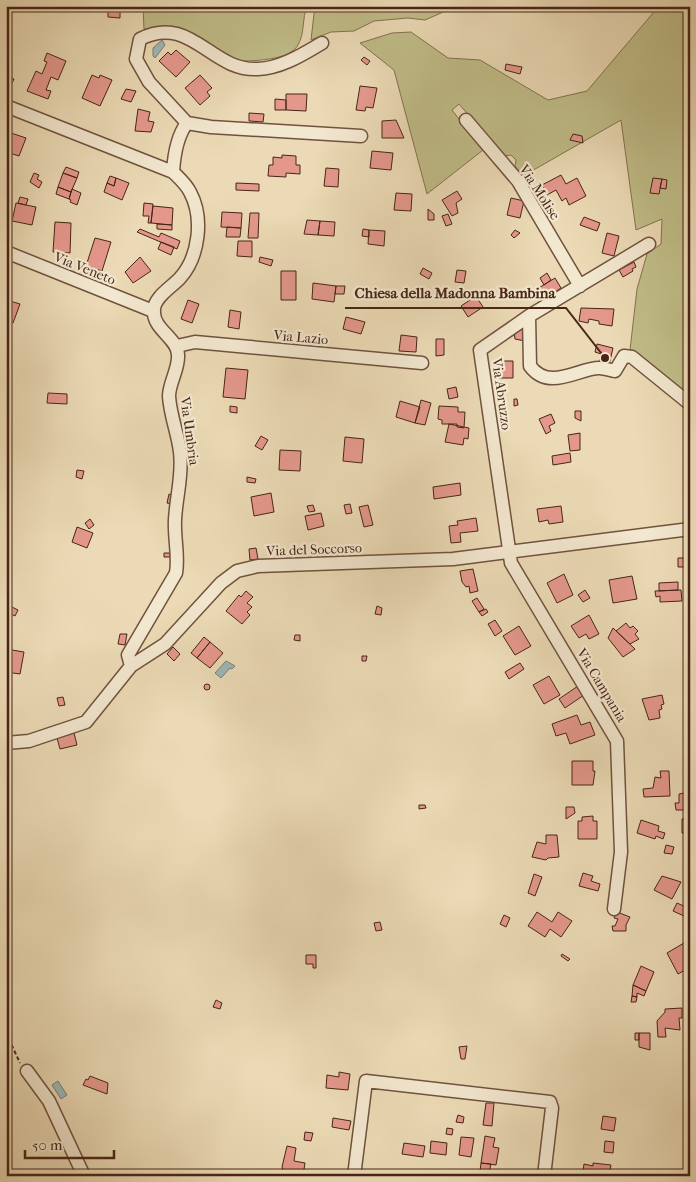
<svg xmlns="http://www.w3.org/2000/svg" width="696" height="1182" font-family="'IM FELL French Canon',serif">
<rect width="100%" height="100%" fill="#ebdab5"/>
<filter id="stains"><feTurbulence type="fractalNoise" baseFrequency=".004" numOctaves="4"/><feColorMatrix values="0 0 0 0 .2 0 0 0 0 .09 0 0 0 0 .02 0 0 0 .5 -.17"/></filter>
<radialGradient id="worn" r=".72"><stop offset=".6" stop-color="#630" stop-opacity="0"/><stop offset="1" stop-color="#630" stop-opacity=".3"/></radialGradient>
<path fill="#c0bd88" stroke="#847150" d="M143,6H307C302,18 305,33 298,45C290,60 255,61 239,61L161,28L144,29Z
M317,6H457L425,20L408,18L374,21L354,31L331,32L311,40L314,14Z
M659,6H690V400L630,350L637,289L647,254L661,244L662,219L636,230L621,120L523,176L515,166L516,160L511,155L504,156L459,104L452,110L483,150L427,194L394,70L360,43L392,33L411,32L448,58L480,60L548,100L587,91Z"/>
<path fill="#9db8b9" stroke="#7b7d78" d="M162,40L165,45L155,58L153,56V48Z
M226,661L235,666L232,669L230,668L221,678L215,673Z
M58,1081L67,1095L61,1099L52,1085Z"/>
<path fill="#e4988c" stroke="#482517" d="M108,6H120V18L108,17Z
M176,50L190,62L176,77L159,61L168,52L171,55Z
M47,53L66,61L58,80L51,77L46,90L51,91L48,99L27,91L36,71L42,74L47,62L44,61Z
M364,57L370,61L367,65L361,60Z
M506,64L522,67L520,74L505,70Z
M92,75L99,78L100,75L112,80L100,106L82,98Z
M200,75L212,88L207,92L210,96L200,105L185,88Z
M6,77L14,79L11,85L6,84Z
M360,86L377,88L373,108L366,107L365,111L356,110Z
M126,89L136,91L131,102L121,99Z
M286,94H307L306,111L286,110Z
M275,99L286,100V110H275Z
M138,109L150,112L148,121L154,122L151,132L135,131Z
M249,113L264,114L263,122L249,121Z
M396,120L404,138H382V121Z
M8,132L26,138L19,156L6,152Z
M573,134L582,136L583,143L570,140Z
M372,151L393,153L391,170L370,168Z
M282,155L296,156V165H300V174L286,173V177L268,176L269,165H273V157L282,158Z
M66,167L79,172L77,178L63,173Z
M326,168L339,169L338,187L324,186Z
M34,173L39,175L37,179L42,182L39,188L30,182Z
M63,173L77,178L71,192L58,187Z
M561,175L566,184L577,178L586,196L569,205L566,198L562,201L556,190L547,195L542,185Z
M110,176L116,178L114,186L107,183Z
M116,178L129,183L122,200L104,192L107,183L114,186Z
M653,178L662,179L659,194L650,193Z
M662,179L667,180L666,189L660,188Z
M236,183L259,184V191L236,190Z
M58,187L71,192L69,199L56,194Z
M72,189L81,193L77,205L70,202L71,200L69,199Z
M457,191L462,199L456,203L458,213L452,216L442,200Z
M396,193L412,194L411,211L394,210Z
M20,197L28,199L26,205L18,203Z
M511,198L524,201L520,218L507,215Z
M16,203L36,207L32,225L12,221Z
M144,203L153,204L151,223H148L149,216H143Z
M153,206L173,208L172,225L151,223Z
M428,209L434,214V220H428Z
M222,212L242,213L241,228L221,227Z
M250,213H259L258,238H248Z
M448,214L452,224L446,226L442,216Z
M584,217L600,223L597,231L580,225Z
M307,220L320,221L318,235L304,234Z
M320,221L335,222L334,236L318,235Z
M55,222L71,223L70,253L53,252Z
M157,224L172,225V230L157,229Z
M227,227L241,228L240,237H226Z
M140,229L159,237L161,233L180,241L177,249L137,232Z
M363,229L369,230V237L362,236Z
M369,230L385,231L384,246L368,244Z
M515,230L520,233L514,238L511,235Z
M607,233L619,236L614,256L602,253Z
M95,238L111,242L102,271L86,266Z
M238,241H252V257L237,256Z
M161,242L174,247L171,255L158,249Z
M140,257L151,271L133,283L125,272Z
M260,257L273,260L271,266L259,262Z
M634,262L636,267L632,269L633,271L623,277L619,270Z
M423,268L432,273L429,279L420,274Z
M457,270L466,271L464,283L455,282Z
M281,271H296V300H281Z
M547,273L551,280L544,285L540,278Z
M555,278L561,288L544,299L537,289Z
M313,283L336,286L334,302L312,299Z
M336,286H345L344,294H335Z
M476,296L483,307L468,317L461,306Z
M188,300L199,304L192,323L181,319Z
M10,301L20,304L13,323L6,321Z
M581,308L614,309L612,326L599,324V321L589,319L588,323L579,321Z
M230,310L241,312L239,329L228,327Z
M346,317L365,322L361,334L343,329Z
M524,326L525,341L515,339L514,332Z
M401,335L417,337L416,352L399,351Z
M436,339H444V355L436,356Z
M597,344L613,348L609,365L599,363L601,354L595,352Z
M499,361H513V378H499Z
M226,368L248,370L245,399L223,397Z
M456,387L458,397L449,399L447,389Z
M48,393L67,394V404L47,403Z
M514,399H517L518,405L514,406Z
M421,400L431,403L425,425L415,423Z
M400,401L420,407L415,423L396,417Z
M230,406L237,407V413L230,412Z
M439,406L458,407V412H465L464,428L457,427V424H442V420L438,419Z
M575,411H581V421L575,418Z
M551,414L555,423L549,426L551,431L546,434L539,419Z
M449,424L469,428L468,439L464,438L463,445L445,442Z
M580,433V450L570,451L568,435Z
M261,436L268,440L262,450L255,446Z
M345,437L364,439L362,463L343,461Z
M280,450L301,451L300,471L279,470Z
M570,453L571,462L553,465L552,456Z
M77,470L84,471L82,479L76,477Z
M247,477L256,479L255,483L247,482Z
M460,483L461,495L434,499L433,487Z
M271,493L274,512L254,516L251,497Z
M169,494L174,496L172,504L167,503Z
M350,504L352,513L346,514L344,505Z
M313,505L315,511L309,512L307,506Z
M368,505L373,525L364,527L359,507Z
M561,506L563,522L549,524L548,520L539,522L537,509Z
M321,513L324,526L308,530L305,516Z
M476,518L478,531L460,533L461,542L451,543L449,526L458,525L457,521Z
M90,519L94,525L89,529L85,523Z
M77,527L93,533L87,548L72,542Z
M256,548L258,559L250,560L249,549Z
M164,553H170V557H164Z
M678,558H688V567H678Z
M473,569L478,591L470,593L469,586L466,587L462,582L460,571Z
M564,574L573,595L557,603L547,583Z
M632,576L637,599L613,603L609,580Z
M678,582V590L659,591V583Z
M585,590L590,598L583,602L578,595Z
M681,590L682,601L660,602V596L656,597L655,591Z
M246,591L253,597L247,603L252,607L247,612L250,615L242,624L226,611L239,595L241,597Z
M477,598L484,609L479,612L472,601Z
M10,606L18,610L15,616L7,612Z
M377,606L382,608L381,615L375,614Z
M486,609L488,612L482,616L479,612Z
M589,615L599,634L589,639L586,634L579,638L571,626Z
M495,620L502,631L495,636L488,624Z
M626,623L630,628L633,626L638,631L635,634L639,639L630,644L616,631Z
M519,626L531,646L515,655L503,636Z
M613,628L635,649L623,657L608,638Z
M120,634H127L125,645L118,644Z
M295,635H300V641L294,640Z
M204,637L210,642L197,658L191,653Z
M210,642L223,653L210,668L197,658Z
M173,647L180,654L174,661L167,654Z
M6,649L24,652L20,674L6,672Z
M362,656H367L366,661H362Z
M520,663L524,669L509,679L505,672Z
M549,676L560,695L544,704L533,685Z
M204 687a3 3 0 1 1 6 0a3 3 0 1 1-6 0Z
M578,686L584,695L565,708L559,699Z
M662,695L664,704L661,705L662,709L659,710L660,718L649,720L642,699Z
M63,697L65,705L59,706L57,698Z
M577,715L581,725L590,722L595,735L570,744L566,733L556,736L552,724Z
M687,725H690V744L686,743Z
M74,733L77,745L60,749L57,738Z
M572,761H593V771H595L593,785H572Z
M660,771H669L670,796L644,797L643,789L653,788L655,777L661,778Z
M689,792H690V810H676L675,803H679V794Z
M419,805H425L426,808L419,809Z
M566,807H574L575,813L566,819Z
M593,816V821H597V839H578V821H582V817Z
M682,819H690V833H682Z
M641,820L659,826L658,831L665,833L663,839L656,836L655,839L637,833Z
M546,835H557L559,857L548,858L546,860L532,857L537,842L546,844Z
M666,845L674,847L672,854L664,853Z
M583,873L593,876L591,881L600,884L598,891L579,886Z
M534,874L542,877L535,896L528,893Z
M662,876L681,882L672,899L654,890Z
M677,903L688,908L684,916L673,911Z
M537,912L552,922L558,912L572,921L561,937L550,929L545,937L528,926Z
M617,912L630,917L626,925V931H613L612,926H615L618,919L614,918Z
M504,915L510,918L506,927L500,924Z
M380,922L382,930L376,931L374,923Z
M684,943L690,953V973L687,969L678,974L667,953Z
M562,954L570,959L568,961L561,956Z
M306,955H316V968H313V964H306Z
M641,966L654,972L646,991L633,985Z
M633,985L646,991L644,996L637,993V997L632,996Z
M632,996L637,997L636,1002H631Z
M216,1000L222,1003L220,1009L213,1007Z
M682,1008V1018H679L680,1030L665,1028L666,1037H658L657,1021L665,1012V1009Z
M635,1033H639V1040H635Z
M639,1033H650V1050L639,1047Z
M467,1046L465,1059H461L459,1047Z
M339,1072L350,1074L348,1090L326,1088L327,1075L339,1077Z
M90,1076L108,1083L107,1094L83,1085L86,1079L88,1080Z
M486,1103H494L492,1126L483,1125Z
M458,1115L464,1117L463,1123L456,1122Z
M603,1116L616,1118L614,1131L601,1129Z
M333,1118L351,1121L349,1130L332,1127Z
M447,1128L453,1129L452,1135L446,1134Z
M305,1132L313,1133L311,1141L304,1140Z
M485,1136L495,1138L493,1147L499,1148L496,1165L481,1163Z
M461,1137L474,1138L471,1157L459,1155Z
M431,1141L447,1143L446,1155L430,1153Z
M605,1141L614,1142L613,1153L604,1152Z
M404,1143L425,1146L423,1157L402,1154Z
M287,1146L296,1148L294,1161L305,1163L303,1176H285L282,1167Z
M481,1163L491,1164L489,1173L480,1171Z
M593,1163L611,1165L609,1176H590L591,1173L583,1171L584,1164L593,1166Z
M36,1170L40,1176H27Z"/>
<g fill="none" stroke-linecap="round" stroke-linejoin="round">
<g stroke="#71523e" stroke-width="15">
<path id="minor" d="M6,106L173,172
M466,120L518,181L580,286
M187,123L149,82L136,59L140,39C191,13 211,72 258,69C282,68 303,54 322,43
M6,252L153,311
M529,316L530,366C549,392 579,368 599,368C604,368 610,370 615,371L624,356L632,357L690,404
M177,346L195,342L422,363
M131,666L128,655L176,573C179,556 174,538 175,520C176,497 183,475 180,452C178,434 170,415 169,396C169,383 179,369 178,355C178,338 152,329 154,310C154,297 172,287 180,278C199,257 204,218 190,192C186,184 179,178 173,172C174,156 177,136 187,123L211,127L361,136
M6,743L29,741L86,722L131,666L165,644L221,583L237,571L258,566L453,559L690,529
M614,909L621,852L617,741L511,563L480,350L529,316L649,244
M27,1071L49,1101L84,1176
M354,1176L366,1081L550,1102L552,1108L544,1176"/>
</g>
<path stroke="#482517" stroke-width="2" stroke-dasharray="4 2.5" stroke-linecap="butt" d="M6,1033L20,1063"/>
<use href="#minor" stroke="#f2e7cf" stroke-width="12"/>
</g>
<g text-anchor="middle" stroke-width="4.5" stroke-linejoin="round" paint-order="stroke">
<g font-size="14" fill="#482517" stroke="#f2e7cf">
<text transform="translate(540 192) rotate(57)" y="5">Via Molise</text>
<text transform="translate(85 268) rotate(22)" y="5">Via Veneto</text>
<text transform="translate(301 337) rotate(5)" y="5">Via Lazio</text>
<text transform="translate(502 394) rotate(82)" y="5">Via Abruzzo</text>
<text transform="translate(190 431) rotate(82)" y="5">Via Umbria</text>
<text transform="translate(314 549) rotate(-2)" y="5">Via del Soccorso</text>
<text transform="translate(602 685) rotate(59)" y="5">Via Campania</text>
</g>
</g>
<path fill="none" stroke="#482517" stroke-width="2" d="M605 358L566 308H345"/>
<circle fill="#482517" stroke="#f2e7cf" stroke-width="2" cx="605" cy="358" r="5"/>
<g font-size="15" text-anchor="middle" font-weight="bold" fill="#482517" stroke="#f2e7cf" stroke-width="4.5" stroke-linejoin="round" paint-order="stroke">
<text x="455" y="298">Chiesa della Madonna Bambina</text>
</g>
<rect width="696" height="1182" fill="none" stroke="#ebdab5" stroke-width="25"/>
<rect x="8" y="8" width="681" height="1167" fill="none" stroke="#482517" stroke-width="2.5"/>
<rect x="12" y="12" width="671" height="1157" fill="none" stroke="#482517"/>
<path d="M25 1150v8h89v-8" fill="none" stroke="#482517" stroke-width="2.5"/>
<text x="32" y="1150" font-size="15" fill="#482517" stroke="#f2e7cf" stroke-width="4" paint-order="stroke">50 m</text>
<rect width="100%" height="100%" filter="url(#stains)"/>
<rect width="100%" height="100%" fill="url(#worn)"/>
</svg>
